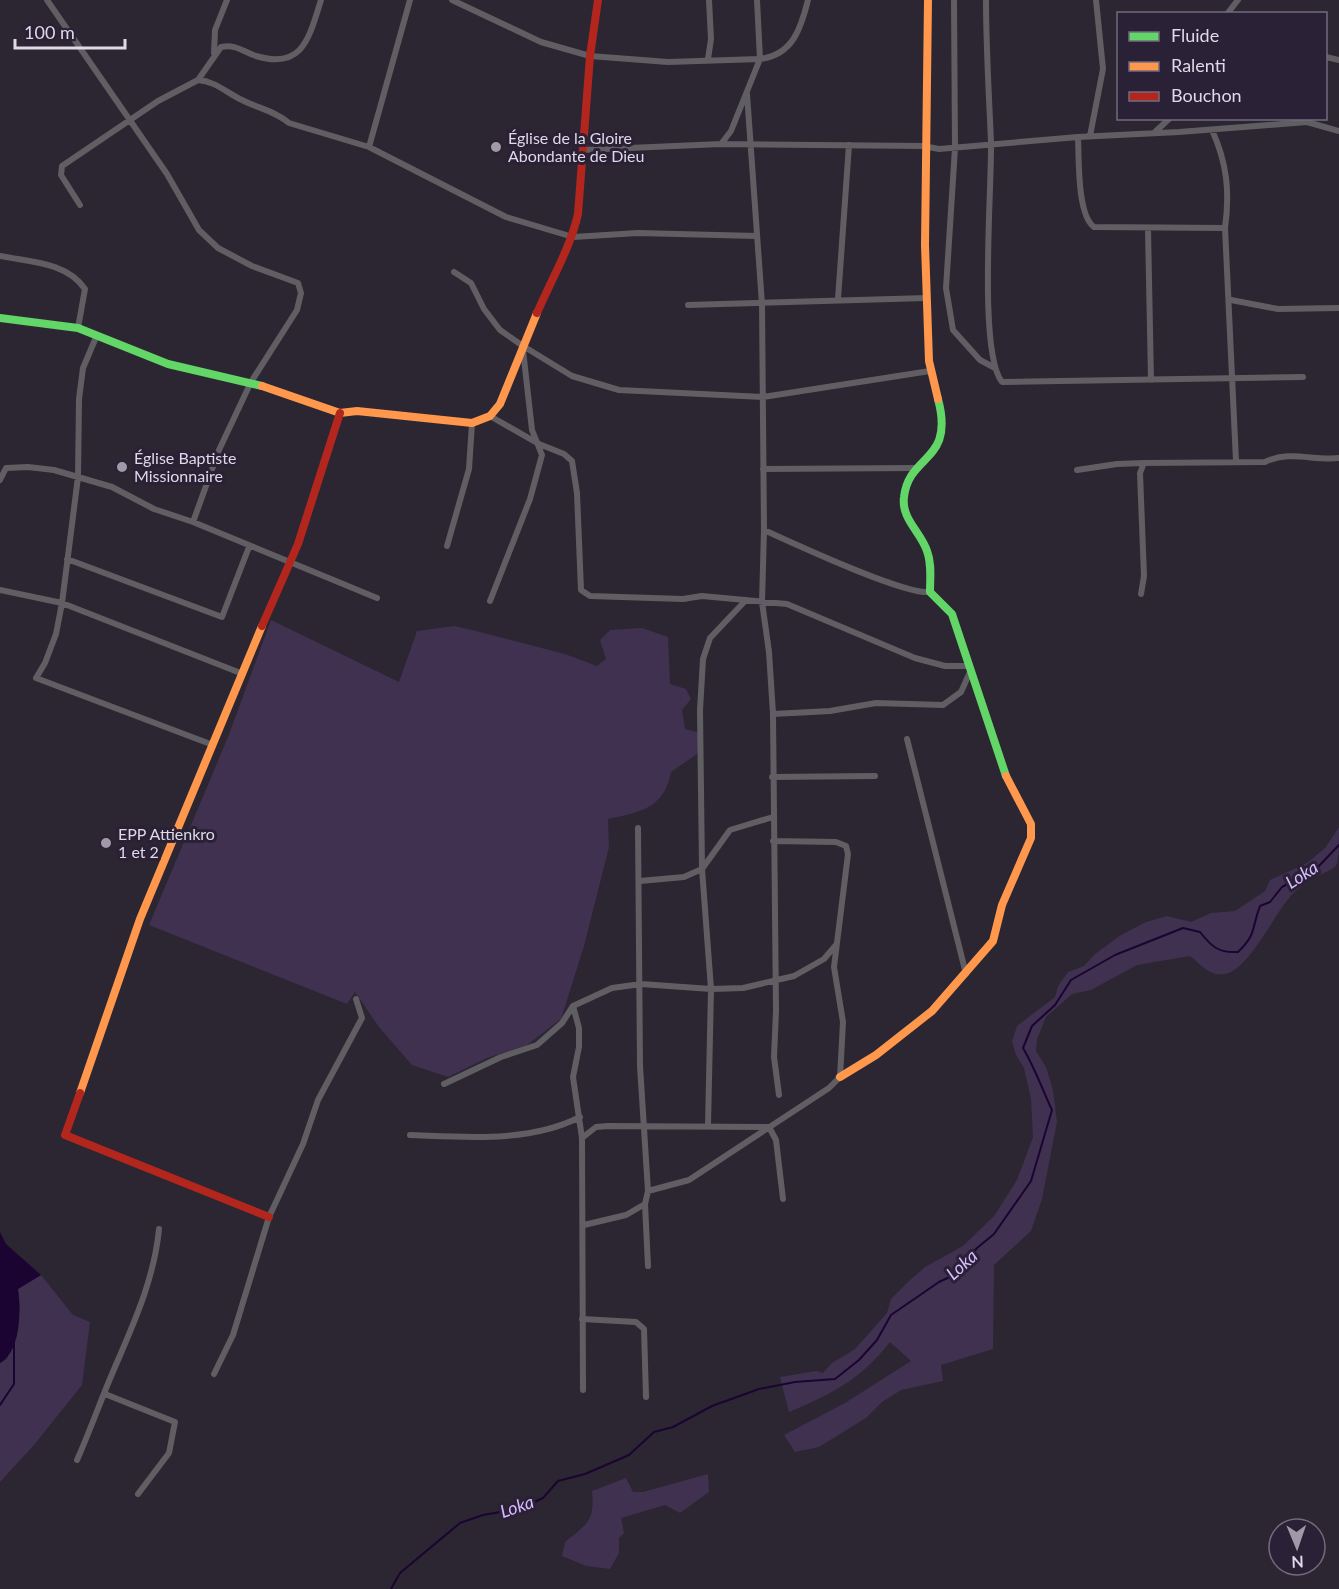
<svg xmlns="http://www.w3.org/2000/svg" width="1339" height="1589" font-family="Lato,sans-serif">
<rect width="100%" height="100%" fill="#2b2631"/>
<path fill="#403151" d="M271,620L399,682L417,631L454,626L472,630L565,654L597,666L606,659L600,640L610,630L642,628L668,637L670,684L686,689L691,699L682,710L685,729L701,733L697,754L671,772C664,809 640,812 608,819L609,847L584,946L561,1019L527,1045L487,1058L448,1077L412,1065L379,1027L355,992L347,1004L149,925L228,737Z
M1339,827C1339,838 1339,855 1337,864C1332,872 1318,874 1310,880C1303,885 1294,892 1289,898C1273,917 1248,970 1225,974C1209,977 1201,964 1190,956L1137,965L1091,990L1072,994L1046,1017L1037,1039L1036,1051L1046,1067L1053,1090L1057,1122L1042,1199L1031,1231L994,1265L993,1349L941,1365L943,1381L901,1390L882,1402L866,1418L819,1447L795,1452L784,1435L845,1403L911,1361L890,1342C860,1380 832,1394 789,1412L780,1377L816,1371L823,1373L832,1363L855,1349L887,1313L891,1299L908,1282L925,1267L963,1246L994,1216L1017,1180L1033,1137L1031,1099L1024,1068L1016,1055L1012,1041L1017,1026L1055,997L1058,986L1068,972L1084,966L1095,954L1121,935L1146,922L1167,916L1191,922L1211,913L1235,911L1265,891L1270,880L1307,863L1325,848Z
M41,1275L73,1315L90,1322L82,1385L34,1445L0,1482V1363L7,1359L20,1308L18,1289Z
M708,1474L709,1492L680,1513L665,1505L621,1518L624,1533L619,1538V1553L610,1569L586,1566L562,1556L565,1542C587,1524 595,1521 592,1491L626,1478L633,1492H643Z"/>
<path fill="#1c0432" d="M0,1232L6,1244L41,1275L18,1289C21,1311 21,1351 0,1363Z"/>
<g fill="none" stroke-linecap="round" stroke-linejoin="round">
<path stroke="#1c0432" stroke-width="2" d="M0,1405L14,1384V1340
M391,1589L400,1573L460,1523L483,1515L522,1508L543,1498L558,1481L585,1474L629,1455L654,1432L673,1427L712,1406L759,1389L795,1382L835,1379L859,1360L877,1340L891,1315L939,1282L954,1275L977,1248L994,1234L1031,1181L1052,1110C1042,1089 1035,1068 1023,1048L1032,1026L1055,1005L1071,980L1115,955L1183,928L1200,932C1212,947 1218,953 1238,952C1257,934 1251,929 1260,906L1270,902L1282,887L1317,868L1339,845"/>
<path stroke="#605e62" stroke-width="6" d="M47,0L167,174L199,230L218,248L252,266L298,283L301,293L297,310L251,382L219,450L193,522
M452,0L541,42L590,56L668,62L760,59L757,0
M954,0L955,148L946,288L953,330L980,360L995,368
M986,0C986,47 989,95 991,142C992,188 978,352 1002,382L1303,377
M1227,14L1238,0
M214,53L215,30L227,0
M1326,57L1339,60
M708,59L711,39L709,0
M198,80C215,81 227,93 242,100C258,108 275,111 289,123L369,147L506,217L573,237L638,233L757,236
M747,94L762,304L764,530L762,602L769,652L773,714L776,1011L774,1057L779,1095
M1212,130C1227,163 1230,192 1225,228L1236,461
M1155,132L1170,118
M1090,136L1103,69L1096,0
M1078,137C1079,158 1077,215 1094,227L1225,228
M721,144L731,131L760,59C793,55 801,28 808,0
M369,147L410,0
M583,150L721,144L923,146L939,149L1078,137L1179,132L1307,122L1339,131
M80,205L61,175L62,166L158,101L198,80L221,47C236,44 242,51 256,56C303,70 309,38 321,0
M1148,229L1151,380
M0,256C30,262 67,262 85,289L78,328
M454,272L471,283L484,309L500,330L523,346L572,376L619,390L763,397L930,371
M838,299L849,145
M1231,300L1278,309L1339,308
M688,305L927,298
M97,335L83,368L79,399L78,477L62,603L56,634L45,663L36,678L213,745
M490,416L539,444L564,454L572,461L577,493L581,590L590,596L683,599L702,596L787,604L915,658L945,666H968
M763,469L916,468
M1077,470L1117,464L1144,463
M0,480L6,468L28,467L54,470L112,487L154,509L193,522L377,598
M764,530C795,544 904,595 930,592
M447,546L469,469L472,423
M67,559L222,617L249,547
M0,590L62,603L243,674
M1141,594L1144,576L1140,473L1144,463L1265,462C1289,450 1314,461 1339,458
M490,601L530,499L542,455L532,430L523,350
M773,714L830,711L876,703L943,705L961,692L970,672
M907,739L966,974
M772,777L875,776
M640,881L684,877L702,869L730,830L773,817
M573,1006L579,1028V1047L573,1077L582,1138L583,1390
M444,1084L501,1057L537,1045L562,1023L573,1006L612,988L641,984L711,989L743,988L794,976L824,959L836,945
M708,1126L711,989L702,869L700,710L703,659L710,638L746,600
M410,1135C466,1137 529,1143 580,1117
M582,1138L596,1127L608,1126L769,1127L776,1140L783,1199
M648,1191L689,1180L829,1088L840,1077L843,1022L834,967L848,854L846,846L836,842L773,841
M645,1204L648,1266
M584,1225L626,1215L645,1204L648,1191L640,1066L638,828
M582,1319L636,1322L644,1329L646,1397
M214,1374L233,1335L269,1217L303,1144L318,1100L362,1018L356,999
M105,1394L175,1422L169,1453L138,1494
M77,1460C90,1431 100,1402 112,1374C132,1327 154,1281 159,1229"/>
<path stroke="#63d668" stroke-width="8" d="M0,318L78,328L168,364L262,386
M938,399C955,463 909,453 904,497C901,519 921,532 927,551C932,564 930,578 930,592L952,614L1006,776"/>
<path stroke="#ff974d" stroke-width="8" d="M928,0L925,245L929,361L938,399
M262,386L340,413L357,411L472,423L490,416L500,404L537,313
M840,1077L876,1055L932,1011L993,941L1002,905L1031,838V824L1006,776
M80,1093L140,919L262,626"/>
<path stroke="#b3261e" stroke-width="8" d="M537,313C551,280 570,249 578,214L590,56L598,0
M262,626L298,544L340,413
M80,1093L65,1135L269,1217"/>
</g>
<g fill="#a09aa8" stroke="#2a2136" stroke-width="2">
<circle cx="496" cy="147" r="6"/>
<circle cx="122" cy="467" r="6"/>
<circle cx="106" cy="843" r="6"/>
</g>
<g text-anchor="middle" stroke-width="6" stroke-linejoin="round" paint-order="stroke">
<g font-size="16" fill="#dfd9e8" stroke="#2a2136" text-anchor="start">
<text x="508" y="144">Église de la Gloire<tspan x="508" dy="18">Abondante de Dieu</tspan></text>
<text x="134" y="464">Église Baptiste<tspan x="134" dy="18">Missionnaire</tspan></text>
<text x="118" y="840">EPP Attienkro<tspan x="118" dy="18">1 et 2</tspan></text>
</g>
<g font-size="18" font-style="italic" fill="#d8bbff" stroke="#2a2136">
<text transform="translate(1302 875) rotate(-33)" y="6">Loka</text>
<text transform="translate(962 1265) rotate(-42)" y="6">Loka</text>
<text transform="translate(517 1507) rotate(-19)" y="6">Loka</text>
</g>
</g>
<rect x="1117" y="12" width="210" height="108" fill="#2a2136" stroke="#726b7d" stroke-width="1.5"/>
<rect x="1129" y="32" width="30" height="9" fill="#63d668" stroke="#726b7d" stroke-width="1.5"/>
<text x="1171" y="42" font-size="18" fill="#dfd9e8">Fluide</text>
<rect x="1129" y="62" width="30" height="9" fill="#ff974d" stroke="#726b7d" stroke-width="1.5"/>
<text x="1171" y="72" font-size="18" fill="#dfd9e8">Ralenti</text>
<rect x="1129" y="92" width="30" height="9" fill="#b3261e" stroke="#726b7d" stroke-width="1.5"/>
<text x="1171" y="102" font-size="18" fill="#dfd9e8">Bouchon</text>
<g transform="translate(1297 1547) rotate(178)"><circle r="28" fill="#2a2136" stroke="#726b7d" stroke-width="1.5"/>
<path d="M0-4.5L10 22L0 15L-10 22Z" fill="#a09aa8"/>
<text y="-9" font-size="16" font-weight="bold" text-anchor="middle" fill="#dfd9e8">N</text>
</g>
<path d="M15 39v9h110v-9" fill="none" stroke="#dfd9e8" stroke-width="3"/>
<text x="24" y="39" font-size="18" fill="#dfd9e8" stroke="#2a2136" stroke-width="4.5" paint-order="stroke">100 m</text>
</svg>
